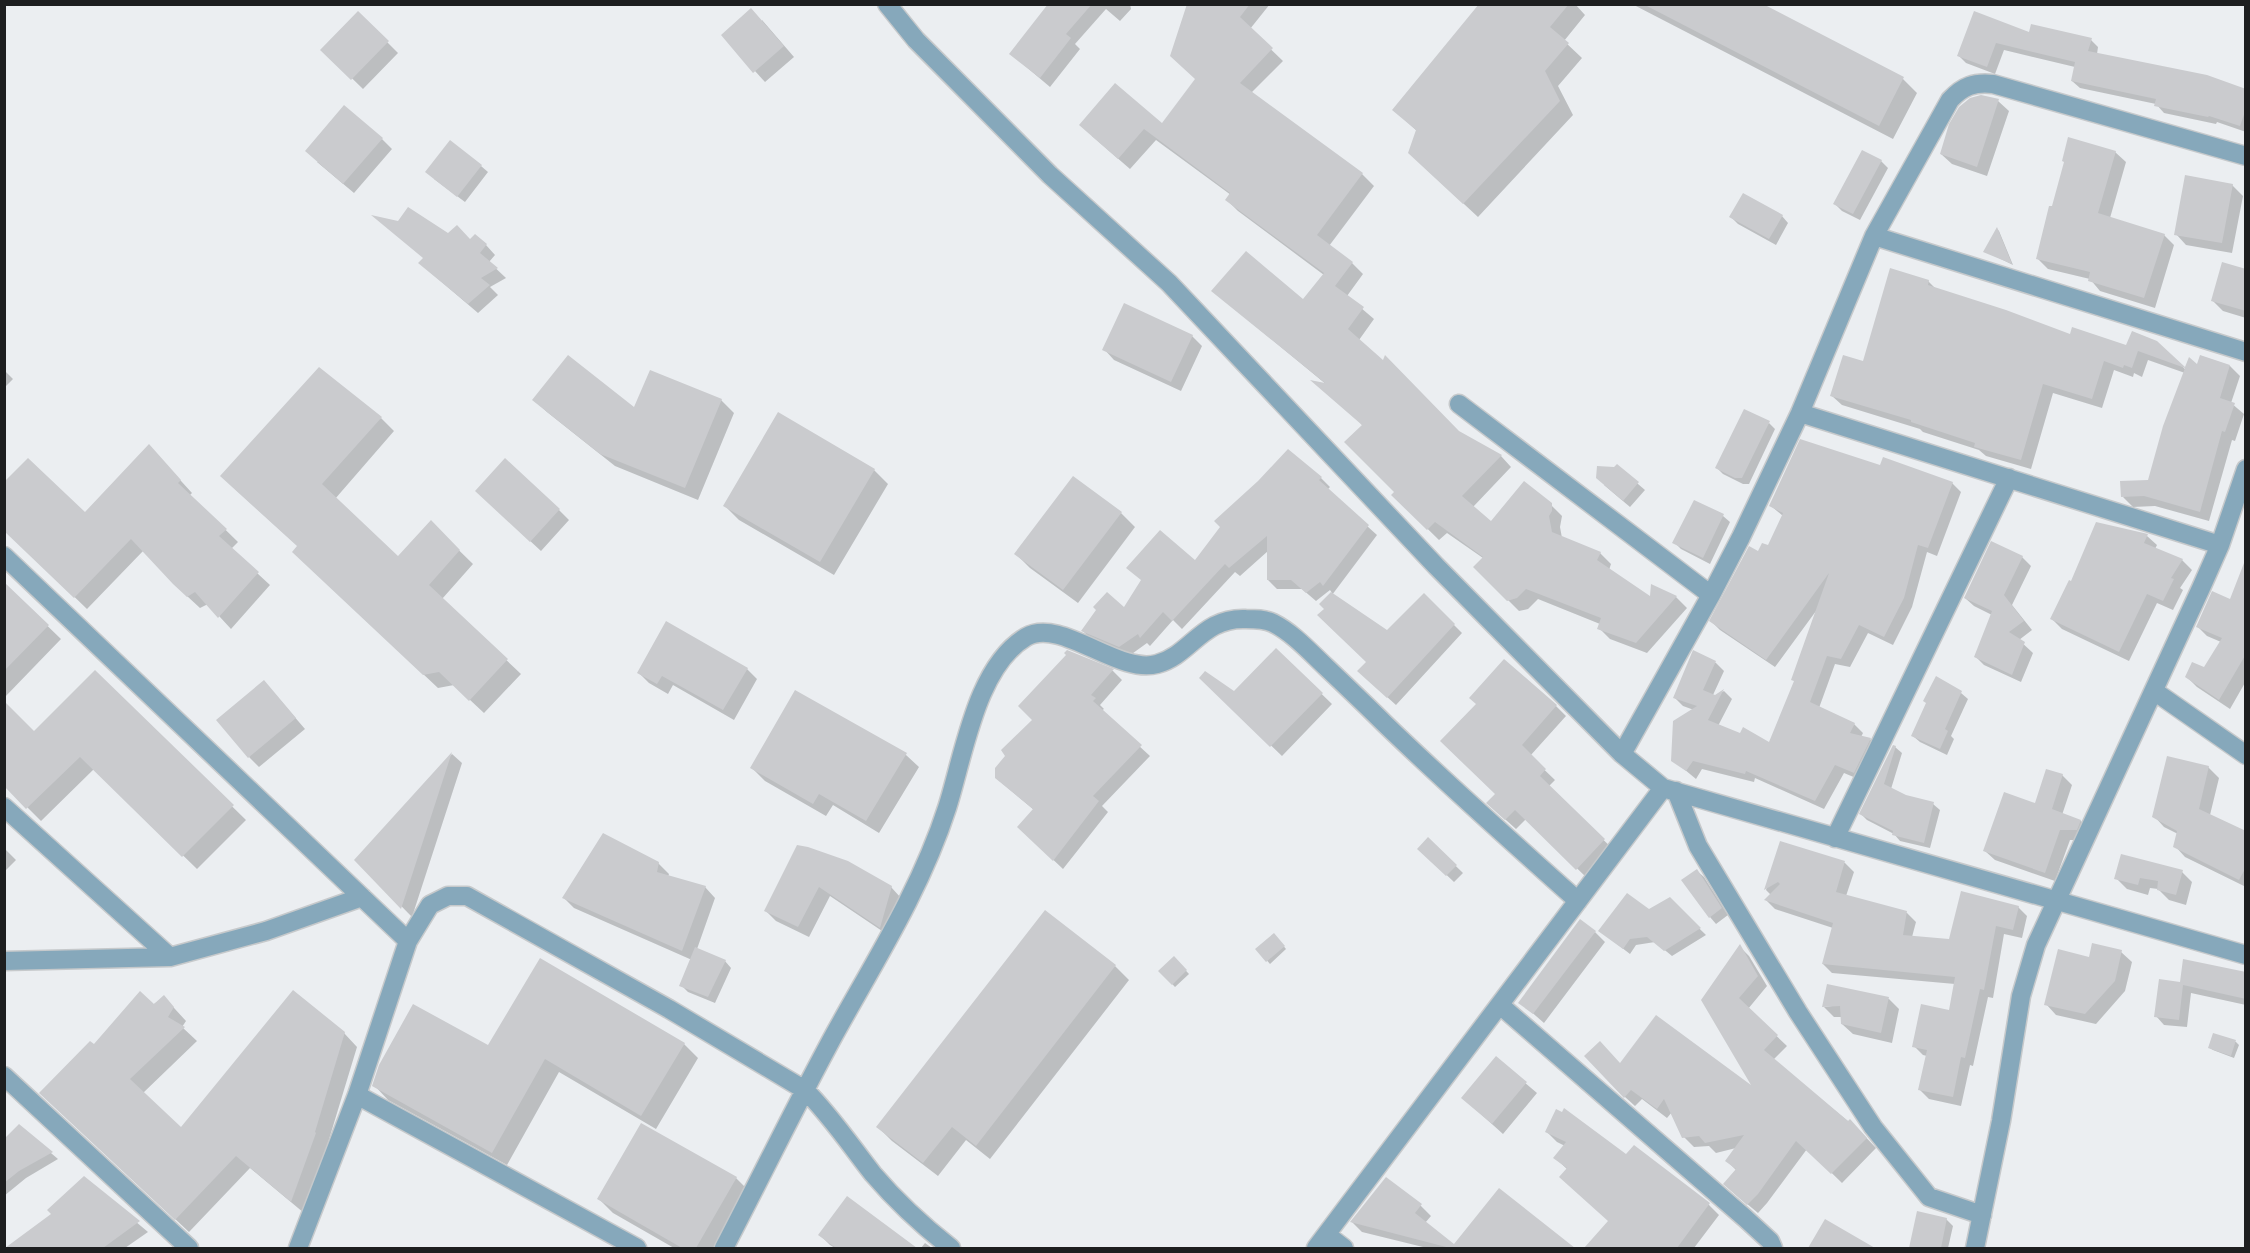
<svg xmlns="http://www.w3.org/2000/svg" width="2250" height="1253" font-family="Raleway,sans-serif">
<rect width="100%" height="100%" fill="#ebeef1"/>
<path fill="#0003" d="M1050,4H1130L1131,9L1120,21L1106,9L1075,44L1080,49L1050,87L1011,54Z
M1188,4H1270L1250,29L1283,61L1251,93L1362,174L1374,186L1329,246L1352,263L1363,274L1347,296L1374,319L1359,340L1459,433L1501,456L1511,467L1473,507L1491,523L1551,505L1562,516L1560,527L1562,538L1600,553L1611,564L1609,570L1651,599L1652,586L1676,597L1687,608L1647,653L1610,639L1599,628L1600,624L1538,599L1528,609L1519,611L1475,567L1483,558L1447,533L1439,540L1393,495L1396,492L1363,426L1327,385L1213,291L1303,301L1324,275L1238,211L1227,200L1231,195L1156,140L1130,169L1092,136L1163,125L1197,80Z
M1481,4H1575L1585,15L1564,41L1582,58L1558,86L1573,115L1478,217L1424,167L1417,131L1394,110Z
M1632,4H1760L1903,79L1917,93L1893,139Z
M358,13L398,53L363,89L322,49Z
M1975,13L2030,34L2091,40L2098,47L2097,54L2246,90V132L2217,122L2216,124L2164,113L2156,104L2080,88L2072,81L2075,67L2004,50L1995,74L1966,63L1958,55Z
M762,20L794,57L765,82L755,71Z
M1998,101L2009,111L1987,176L1952,164L1941,154Z
M382,139L392,149L354,193L317,162Z
M2115,152L2126,162L2110,218L2164,235L2174,245L2155,308L2100,291L2090,279L2048,269L2038,259Z
M1881,161L1888,168L1860,220L1842,211L1835,204Z
M481,166L488,172L465,202L434,179Z
M2232,185L2243,196L2232,253L2186,245L2176,234Z
M1782,216L1788,223L1776,245L1738,224L1731,217Z
M1997,229L1999,231L2013,265L1985,251Z
M449,235L486,245L495,255L489,262L506,278L490,287L498,295L478,313L430,272Z
M2246,271V318L2223,311L2213,301Z
M1928,281L1937,290L2070,336L2127,347L2156,342L2186,370L2198,366H2230L2240,376L2231,403L2244,414L2235,441L2232,440L2209,521L2155,506L2133,507L2123,497L2149,481L2185,373L2148,360L2142,377L2134,373L2133,377L2114,370L2102,408L2053,393L2031,469L1986,456L1979,450L1923,432L1920,429L1842,405L1832,396L1864,363Z
M1192,336L1202,346L1181,391L1114,360L1104,349Z
M4,370L13,379L4,388Z
M534,400L635,409L721,400L734,413L698,500L615,466L547,412Z
M381,418L394,431L335,499L398,558L431,523L473,564L442,599L521,674L484,713L454,685L438,688L307,565L299,547L235,489Z
M1769,423L1775,429L1749,484H1743L1723,474L1717,468Z
M1288,451L1321,478L1330,487L1327,490L1377,535L1332,595L1388,632L1424,595L1462,633L1396,705L1367,679V662L1321,604L1332,593L1330,590L1316,601L1302,589H1277L1268,580V551L1240,576L1235,572L1182,629L1173,620L1150,646L1147,643L1129,656L1092,640L1083,631L1124,609L1195,563L1259,483Z
M161,459L192,493L190,495L238,542L231,549L270,585L231,629L208,604L200,608L187,596L144,550L87,609L4,529L85,515Z
M1617,466L1645,490L1630,507L1604,485Z
M1881,466L1952,483L1961,492L1937,556L1927,552L1912,607L1893,645L1868,633L1850,667L1835,664L1819,708L1854,724L1863,733L1861,737L1870,739L1879,748L1863,781L1844,773L1824,809L1755,778L1754,782L1702,769L1696,779L1673,760L1694,710L1683,706L1674,697L1694,652L1716,663L1724,671L1713,695L1715,696L1724,691L1732,699L1718,726L1770,744L1795,682L1816,611L1775,667L1720,630L1711,621L1759,554L1768,547L1783,516L1771,506Z
M874,470L888,484L834,575L739,520L725,506Z
M487,501L559,510L569,520L541,551Z
M1695,502L1723,516L1730,522L1710,564L1681,549L1674,542Z
M1121,513L1135,527L1078,603L1030,568L1016,554Z
M2097,524L2147,536L2157,545L2155,549L2182,560L2192,570L2180,588L2183,590L2173,610L2157,603L2129,661L2062,629L2052,619L2072,583Z
M2022,557L2031,566L2012,605L2032,630L2019,640L2033,653L2021,682L1984,665L1975,656L1992,615L1974,606L1965,598Z
M2246,563V681L2230,709L2197,687L2187,677L2205,668L2221,642L2207,636L2197,626L2231,601Z
M4,584L61,639L4,698Z
M1276,650L1332,704L1282,756L1201,678L1234,693Z
M1067,651L1113,671L1122,680L1100,705L1104,709L1101,711L1150,756L1102,806L1108,812L1063,869L1028,836L1034,810L996,778L1034,720L1068,655Z
M747,669L757,679L734,720L673,685L668,694L649,683L639,673Z
M95,672L246,820L197,869L94,769L41,821L4,784Z
M1937,678L1961,693L1968,699L1951,736L1954,739L1947,755L1920,742L1913,736Z
M274,693L305,729L259,767L249,757Z
M1477,705L1556,706L1566,716L1530,756L1555,780L1548,787L1614,850L1587,878L1526,819L1516,829L1497,812V794Z
M1895,747L1902,753L1891,789L1906,797L1933,804L1940,810L1930,848L1900,841L1894,834L1867,820L1861,814Z
M452,754L462,763L412,917L356,860Z
M906,755L919,767L879,833L833,805L826,816L765,781L752,768Z
M2208,767L2219,778L2210,815L2246,833V887L2185,857L2175,846L2178,834L2164,827L2154,816Z
M2062,775L2072,785L2062,815L2081,821L2090,831L2086,840H2070L2055,881L1995,860L1985,851L2036,805Z
M1428,839L1463,873L1454,882L1419,849Z
M1781,842L1845,863L1854,872L1846,896L1907,913L1916,922L1912,937L1950,941L2018,907L2027,916L2022,938L2004,934L1993,998L1988,997L1973,1066L1970,1065L1961,1106L1929,1099L1920,1090L1927,1056L1923,1055L1914,1046L1951,1012L1955,984L1832,973L1823,964L1833,928L1775,909L1766,900L1771,895L1766,890Z
M4,848L16,860L4,872Z
M808,848L891,887L901,898L891,937L830,896L809,937L776,921L765,910Z
M658,863L669,874L668,877L705,887L715,898L697,949L725,961L731,968L715,1003L688,992L681,985L692,960L574,908L564,898Z
M1697,871L1704,877L1728,915L1716,924L1710,917Z
M2182,872L2192,882L2186,905L2169,900L2158,889L2150,888L2148,895L2127,889L2116,878Z
M1669,899L1706,935L1672,956L1655,942L1636,945L1630,954L1600,931L1649,911Z
M1595,932L1605,942L1544,1023L1520,1002Z
M1274,935L1286,949L1270,964L1257,949Z
M1740,947L1749,956L1767,986L1748,1009L1787,1046L1773,1060L1860,1131L1876,1148L1842,1183L1807,1149L1767,1203L1758,1213L1734,1193L1736,1170L1727,1161L1736,1148L1716,1153L1709,1146L1694,1147L1684,1137L1672,1112L1667,1118L1642,1099L1635,1106L1625,1097L1621,1065L1756,1091L1703,1000Z
M2121,952L2132,962L2125,991L2096,1024L2056,1015L2046,1004L2090,958Z
M1174,958L1189,974L1175,987L1160,971Z
M1115,966L1129,980L990,1159L966,1140L938,1176L892,1141L878,1127Z
M2246,974V1005L2191,993L2187,1027L2164,1025L2156,1016L2182,984Z
M164,997L186,1021L182,1027L197,1041L143,1093L181,1129L344,1033L357,1047L327,1146L329,1148L304,1213L250,1168L189,1232L54,1106L94,1046Z
M1889,999L1899,1009L1892,1043L1853,1034L1842,1024V1017H1834L1824,1007Z
M2214,1034L2236,1042L2239,1045L2234,1058L2213,1050L2210,1048Z
M684,1044L698,1058L656,1129L559,1072L507,1165L388,1100L374,1085L488,1047Z
M1496,1058L1537,1093L1503,1134L1463,1098Z
M19,1126L58,1159L26,1178L4,1196V1141Z
M1547,1132L1627,1156L1634,1147L1709,1205L1719,1215L1694,1248H1635L1628,1243L1623,1248H1586L1609,1221L1567,1169L1555,1158L1565,1146L1557,1142Z
M84,1178L148,1232L125,1248H15L12,1245L53,1214Z
M736,1178L750,1192L718,1248H674L613,1213L599,1199Z
M1387,1179L1421,1206L1431,1216L1425,1223L1454,1246L1500,1190L1573,1248H1427L1362,1232L1352,1222Z
M847,1199L915,1248H835L830,1245L820,1235Z
M1918,1213L1946,1219L1953,1226L1948,1248H1911Z
M1826,1221L1862,1244L1860,1248H1809Z
M925,1243L932,1248H921Z"/>
<path fill="#cacbce" d="M1048,4H1092L1066,34L1071,38L1040,78L1009,54Z
M1187,4H1250L1240,17L1273,48L1240,83L1363,173L1317,235L1353,262L1335,286L1364,307L1348,329L1383,360L1385,355L1459,431L1502,455L1462,496L1491,521L1524,481L1552,503V511L1549,516L1552,532L1601,552L1597,560L1650,596L1651,584L1677,596L1636,643L1597,629L1601,618L1526,589L1517,598L1507,601L1473,567L1483,557L1435,522L1427,530L1391,495L1394,492L1344,442L1362,425L1310,380L1325,383L1211,291L1246,251L1303,299L1324,273L1225,200L1230,193L1144,129L1118,159L1079,125L1115,83L1162,123L1195,79L1170,56Z
M1479,4H1569L1550,27L1569,43L1545,71L1560,101L1463,204L1408,153L1416,130L1392,110Z
M1643,4H1763L1904,77L1879,126Z
M751,8L784,46L753,73L721,35Z
M358,11L389,41L351,80L320,50Z
M1974,11L2029,32L2031,24L2092,38L2088,51L2207,75L2246,89V109L2240,126L2209,116L2208,117L2154,106L2156,99L2071,81L2075,62L1996,43L1987,67L1957,56Z
M1981,95L1999,99L1977,167L1940,154L1949,124L1959,107L1970,98Z
M344,105L383,138L343,184L305,151Z
M2068,137L2116,151L2098,213L2165,234L2144,298L2088,281L2090,272L2036,259L2049,206H2052L2064,162L2062,161Z
M450,140L482,165L457,197L425,172Z
M1862,150L1882,160L1853,214L1833,204Z
M2185,175L2233,184L2222,243L2174,235Z
M1743,193L1783,215L1769,239L1729,217Z
M408,207L448,233L457,225L470,239L475,234L487,244L480,253L498,268L481,278L490,285L468,304L418,263L423,258L371,215L398,221Z
M1997,227L2012,264L1983,252Z
M2222,262L2246,269V311L2211,301Z
M1890,268L1929,280L1928,285L2006,310L2070,334L2072,327L2126,345L2132,331L2157,341L2185,367L2189,357L2197,364L2200,355L2230,365L2220,398L2235,403L2225,432L2222,431L2200,512L2144,496L2121,497L2120,481L2148,480L2163,426L2185,368L2138,351L2132,368L2124,365L2123,368L2104,361L2092,399L2043,384L2021,460L1974,447L1975,443L1911,422V420L1830,396L1843,355L1863,361Z
M1124,303L1193,335L1171,382L1102,350Z
M568,355L634,407L650,370L722,399L685,488L600,454L532,400Z
M319,367L382,417L322,484L398,556L431,520L460,550L429,585L508,659L469,701L439,672L423,675L292,552L297,546L220,476Z
M1744,409L1770,421L1742,478H1735L1715,468Z
M778,412L875,469L820,562L723,506Z
M1800,439L1880,465L1883,457L1953,482L1928,548L1918,545L1904,598L1884,637L1859,625L1841,659L1827,656L1810,702L1855,723L1850,733L1871,738L1854,773L1835,765L1815,801L1746,771L1745,774L1693,761L1686,771L1671,761L1673,721L1697,706L1673,698L1693,650L1716,661L1703,690L1715,695L1724,689L1708,720L1740,733L1743,727L1769,742L1794,681L1791,680L1829,573L1766,660L1709,621L1749,546L1758,551L1762,543L1768,545L1783,513L1769,506Z
M149,444L181,480L178,483L227,529L219,536L259,572L218,618L195,592L187,597L173,584L131,539L74,598L4,531V482L28,458L85,512Z
M1288,449L1322,477L1319,480L1369,525L1323,586L1320,582L1306,593L1291,580H1267V536L1229,568L1225,564L1172,621L1163,612L1140,638L1138,634L1119,647L1081,631L1096,610L1093,607L1107,592L1124,607L1141,580L1126,568L1160,530L1195,560L1220,527L1214,521L1258,481Z
M505,458L560,509L530,542L475,491Z
M1617,464L1639,482L1623,501L1596,478L1597,466L1614,467Z
M1073,476L1122,512L1063,590L1014,554Z
M1694,500L1724,514L1703,558L1672,543Z
M2096,522L2148,534L2144,543L2183,559L2171,578L2174,579L2163,601L2147,594L2119,652L2050,619L2069,580L2071,581Z
M1991,541L2023,556L2004,595L2024,621L2009,632L2025,642L2012,675L1974,657L1992,611L1964,598Z
M2244,563L2246,654L2219,700L2185,677L2192,662L2204,667L2222,638L2196,627L2212,591L2230,599Z
M4,582L49,625L4,671Z
M1331,592L1387,630L1424,593L1455,624L1387,698L1357,671L1366,662L1317,615L1324,609L1319,604Z
M666,621L748,668L723,710L662,676L657,684L637,673Z
M1276,648L1323,693L1270,747L1199,678L1205,671L1234,691Z
M1067,650L1114,669L1091,695L1096,698L1093,701L1142,745L1093,796L1099,801L1053,861L1017,827L1033,809L995,778V768L1005,756L1001,750L1032,720L1018,706L1066,655L1064,653Z
M1504,659L1557,705L1522,745L1546,769L1540,776L1605,839L1576,870L1515,810L1505,820L1486,803L1495,794L1440,741L1476,704L1469,698Z
M95,670L234,805L182,857L80,757L26,809L4,786V701L34,731Z
M1936,676L1962,691L1945,729L1948,731L1940,749L1911,736L1926,703L1923,701Z
M264,680L296,718L248,758L216,720Z
M795,690L907,753L866,821L819,794L813,804L750,768Z
M1893,745L1896,746L1884,784L1906,795L1934,802L1924,843L1892,835L1893,831L1859,814Z
M452,752L401,909L354,860Z
M2167,756L2209,766L2199,809L2246,831V867L2239,880L2173,847L2177,831L2152,817Z
M2046,769L2063,774L2052,809L2081,820L2077,830H2060L2045,873L1983,851L2004,792L2035,803Z
M603,833L659,862L657,872L706,886L682,951L562,898Z
M1428,837L1457,865L1446,876L1417,849Z
M1780,841L1845,861L1836,892L1907,911L1903,935L1949,939L1961,891L2019,906L2013,930L1996,926L1984,990L1980,989L1965,1058L1961,1057L1953,1097L1918,1090L1927,1050L1912,1047L1921,1004L1949,1010L1955,977L1822,964L1833,923L1764,900L1780,884L1778,882L1764,890Z
M797,845L808,847L848,861L892,886L880,928L819,887L798,927L764,911Z
M2121,854L2183,870L2176,895L2157,890L2158,881L2140,878L2138,885L2114,879Z
M1697,869L1722,908L1709,918L1681,880Z
M1627,893L1649,909L1670,897L1701,928L1664,951L1647,937L1630,939L1623,949L1598,931Z
M1045,910L1116,965L976,1146L952,1127L923,1163L876,1127Z
M1580,919L1596,931L1533,1014L1518,1003Z
M1274,933L1285,946L1266,962L1255,949Z
M2092,943L2122,950L2115,981L2085,1014L2044,1005L2058,949L2089,957Z
M1740,944L1758,976L1739,998L1778,1035L1764,1050L1848,1121L1850,1119L1867,1138L1831,1174L1796,1141L1758,1194L1747,1205L1723,1184L1736,1169L1725,1161L1744,1135L1705,1143L1699,1136L1682,1138L1664,1099L1657,1109L1631,1090L1624,1098L1584,1056L1600,1041L1620,1063L1656,1015L1751,1085L1701,1000Z
M695,947L726,960L708,997L679,986Z
M1174,956L1187,970L1172,985L1158,971Z
M540,958L685,1043L641,1116L545,1059L492,1153L372,1086L379,1065L413,1004L488,1045Z
M2183,959L2246,972V999L2183,985L2179,1020L2154,1017L2159,979L2180,982Z
M1827,984L1889,997L1881,1033L1841,1024L1840,1006L1822,1007Z
M293,990L345,1032L315,1132L316,1133L291,1202L236,1156L175,1220L39,1093L90,1041L94,1044L140,991L154,1004L164,995L174,1007L168,1017L185,1027L130,1079L181,1127Z
M2213,1033L2236,1040L2231,1056L2208,1048Z
M1496,1056L1527,1082L1492,1124L1461,1098Z
M1564,1108L1626,1154L1634,1145L1710,1203L1677,1248H1584L1608,1221L1559,1177L1567,1168L1553,1158L1566,1142L1545,1132L1556,1109L1562,1112Z
M641,1123L737,1177L696,1248H682L597,1199Z
M19,1124L53,1152L19,1171L4,1183V1139Z
M84,1176L140,1221L103,1248H5L51,1214L47,1210Z
M1386,1177L1422,1204L1415,1213L1454,1244L1499,1188L1575,1248H1450L1350,1222Z
M847,1196L917,1248H836L818,1235Z
M1917,1211L1947,1218L1941,1248H1909Z
M1825,1219L1875,1248H1808Z"/>
<g fill="none" stroke-linecap="round" stroke-linejoin="round">
<g stroke="#c6c9cb" stroke-width="21">
<path id="minor" d="M887,4L916,40L1050,175L1169,283L1436,566L1622,754L1663,788
M1874,236L2246,352
M1459,404L1711,595
M1800,413L2220,545
M4,556L408,941
M2154,691L2246,755
M1622,754L1711,595L1741,537L1800,413L1874,236L1950,100C1963,86 1974,82 1993,84L2246,156
M1676,791L1698,846L1798,1012L1873,1127L1929,1197L1982,1215
M4,807L170,957
M1835,838L2009,478
M4,961L170,957L266,931L362,897
M1500,1005L1745,1218L1770,1241L1773,1248
M4,1076L189,1248
M357,1095L637,1248
M1327,1235L1344,1248
M298,1248L357,1095L408,941L430,905L448,896H467L669,1009L805,1090C831,1116 851,1146 873,1174C896,1201 923,1226 951,1248
M724,1248C761,1177 796,1105 834,1035C875,961 921,889 947,808C964,755 976,667 1026,637C1061,617 1118,675 1157,664C1191,655 1202,617 1246,619C1255,619 1265,619 1273,623C1293,633 1310,652 1326,667C1346,686 1366,705 1385,724C1448,785 1513,843 1578,901
M1316,1248L1663,788L2246,955
M1975,1248L2001,1121L2021,996L2036,945L2201,588L2220,545L2246,469"/>
</g>
<use href="#minor" stroke="#86a8bb" stroke-width="18"/>
</g>
<rect width="2250" height="1253" fill="none" stroke="#1d1e1f" stroke-width="12"/>
</svg>
